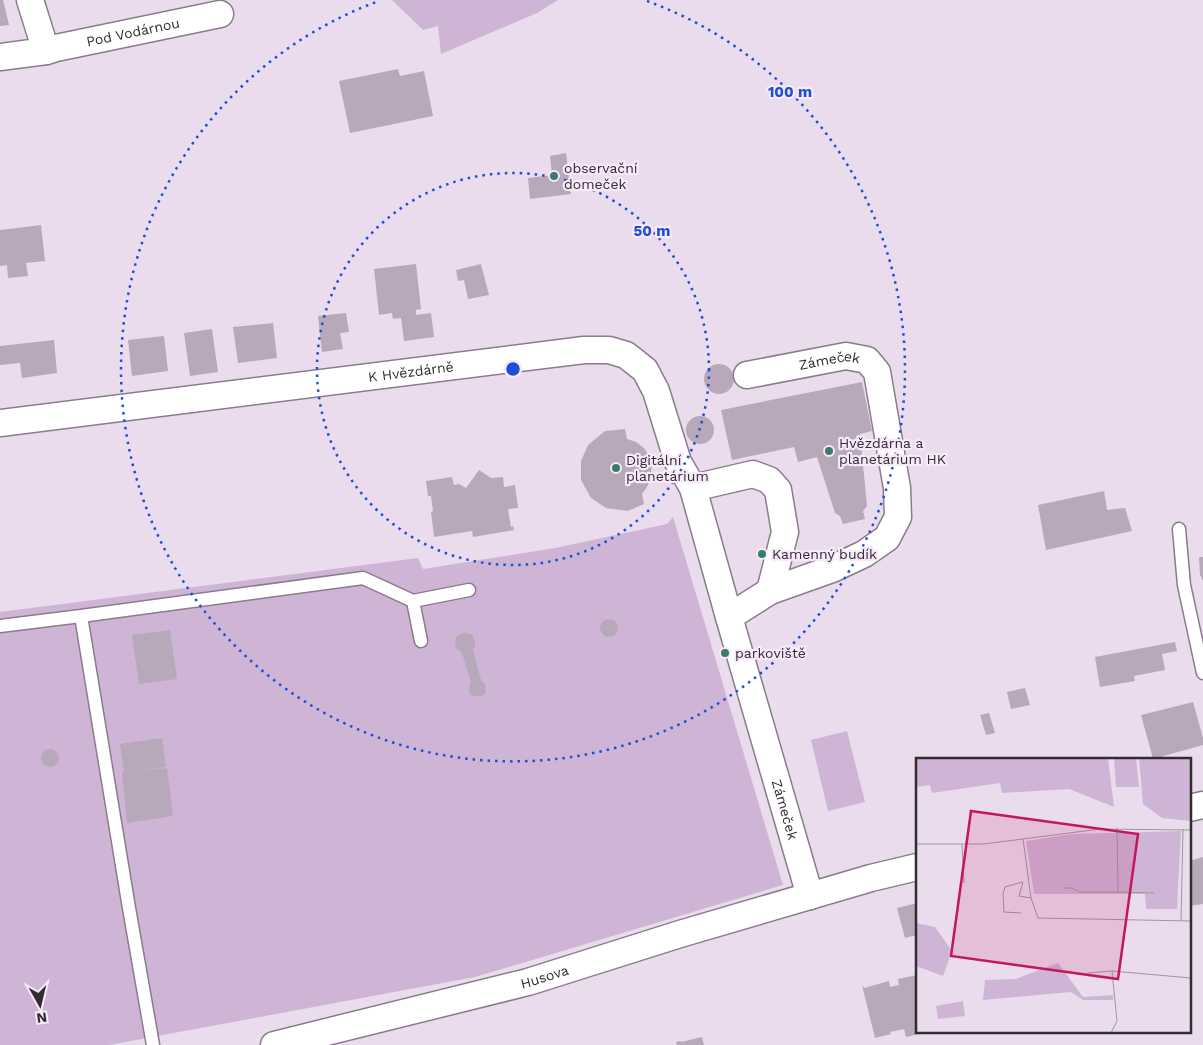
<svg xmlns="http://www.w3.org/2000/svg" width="1203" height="1045" font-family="'Work Sans',sans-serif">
<rect width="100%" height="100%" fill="#eadced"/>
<path fill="#cfb5d5" d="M392,0H558L537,13L441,54L438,26L423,30Z
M673,517L783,885L475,977L109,1045H0V612L418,558L423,569L555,548L667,524Z
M847,731L865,802L828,811L811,740Z"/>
<path fill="#b7a9b9" d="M0,0H3L9,25L0,26Z
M398,69L400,76L424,71L433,116L350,133L339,81Z
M566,153L571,194L530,199L528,178L552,175L550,156Z
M41,225L45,261L26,263L28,276L8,278L7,265L0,266V230Z
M416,264L421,309L416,310V315L431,313L434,337L404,341L401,318L393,319L392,313L379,315L374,269Z
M481,264L489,295L468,299L464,280L458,281L456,270Z
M346,313L349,332L340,333L343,349L322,352L318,316Z
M273,323L277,358L238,363L233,327Z
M212,329L218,372L190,376L184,333Z
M164,336L168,371L132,376L128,340Z
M54,340L57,373L22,378L20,363L0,365V346Z
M704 379a15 15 0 1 1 30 0a15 15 0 1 1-30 0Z
M862,382L872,431L860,434L867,506L863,511L865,519L843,524L840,516L835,513L817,457L798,462L794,447L732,460L721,410Z
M686 430a14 14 0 1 1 28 0a14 14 0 1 1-28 0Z
M625,429L627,439L636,442L644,448L649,456L652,464L650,480L647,487L642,494L644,504L628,511L606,508L591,498L581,480V461L588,445L605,431Z
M479,470L491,478L503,477L504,487L515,485L518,508L508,509L511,527L513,526L514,530L473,537L472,531L434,537L431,512L433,511L431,496H428L426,481L452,477L454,485L459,484L466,488Z
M1104,491L1107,510L1125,508L1132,531L1046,550L1038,505Z
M1199,557H1203V580H1202L1201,576H1200Z
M600 628a9 9 0 1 1 18 0a9 9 0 1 1-18 0Z
M170,630L177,679L139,684L132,635Z
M464,632L472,635L475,641V646L473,650L481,680L485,684L486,689L485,694L481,696H474L471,695L469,691V688L471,683L462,653L457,649L455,645L456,637Z
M1175,642L1177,651L1162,654L1165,670L1134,676L1135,681L1100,687L1095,657Z
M1025,688L1030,705L1011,709L1007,692Z
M1193,702L1203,738V745L1153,759L1141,715Z
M989,713L995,733L986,735L980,715Z
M162,738L166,767L132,772L167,768L173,816L127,823L122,773H124L120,744Z
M41 758a9 9 0 1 1 18 0a9 9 0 1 1-18 0Z
M1203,857V904L1189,906V861Z
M917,903V935L905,938L897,908Z
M917,975V1031L927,1032L906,1037L904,1029L890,1032L891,1034L875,1038L862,985L864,988L889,981L890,987L899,985L898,979Z
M702,1037L704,1045H677L676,1042L680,1041L681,1042Z"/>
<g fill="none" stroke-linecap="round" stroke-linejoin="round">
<g stroke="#897c8b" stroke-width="15">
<path id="service" d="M1179,529L1184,585L1203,673
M413,601L421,641
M81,616L363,578L413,601L469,590
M0,626L81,616L129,908L153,1045"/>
</g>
<g stroke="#897c8b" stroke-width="29">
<g id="minor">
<path id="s1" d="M46,51L56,48L220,14"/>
<path d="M0,57L46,51L30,0"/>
<path id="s2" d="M747,375L846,356L867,360L877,372L897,488L898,517L887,538L864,554L832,569L770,591"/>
<path id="s3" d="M0,423L584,350H609L626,355L645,370L656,391L678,462L693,488L729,617L810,896"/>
<path d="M693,488L753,474L769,480L778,490L785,532L770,591L729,617"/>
<path d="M1189,808L1203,805"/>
<path id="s4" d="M274,1045L528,982L680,934L871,878L917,867"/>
</g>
</g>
<use href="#service" stroke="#fff" stroke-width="12"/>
<use href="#minor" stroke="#fff" stroke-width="26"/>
</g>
<g fill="none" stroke="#1d4ed8" stroke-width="2.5" stroke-dasharray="2.5 5">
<circle cx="513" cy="369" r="196"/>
<path d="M647 1A392 392 0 1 1 379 1"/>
</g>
<g fill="#3d7b67" stroke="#f7e9fa" stroke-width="2">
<circle cx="554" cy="176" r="5"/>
<circle cx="829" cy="451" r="5"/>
<circle cx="616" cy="468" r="5"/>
<circle cx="762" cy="554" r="5"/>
<circle cx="725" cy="653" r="5"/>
</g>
<g text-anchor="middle" stroke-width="4.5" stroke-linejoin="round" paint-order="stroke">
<g font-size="14" fill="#312c32" stroke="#f7e9fa">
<text dy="5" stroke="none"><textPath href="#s1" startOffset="89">Pod Vodárnou</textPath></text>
<text dy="5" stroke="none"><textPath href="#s2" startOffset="84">Zámeček</textPath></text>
<text dy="5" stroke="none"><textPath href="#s3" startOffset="414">K Hvězdárně</textPath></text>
<text dy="5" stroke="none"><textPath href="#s3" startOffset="1118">Zámeček</textPath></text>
<text dy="5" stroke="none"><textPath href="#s4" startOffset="279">Husova</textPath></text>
</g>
<g font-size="14" fill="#312c32" stroke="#f7e9fa" text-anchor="start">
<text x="564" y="173">observační<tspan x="564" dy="16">domeček</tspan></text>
<text x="839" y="448">Hvězdárna a<tspan x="839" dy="16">planetárium HK</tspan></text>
<text x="626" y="465">Digitální<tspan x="626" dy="16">planetárium</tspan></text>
<text x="772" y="559">Kamenný budík</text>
<text x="735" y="658">parkoviště</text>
</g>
</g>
<g transform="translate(916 758)">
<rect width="275" height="275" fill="#eadced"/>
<path d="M0,0H192L198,49L153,31L86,35L84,25L16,35L14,27L0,29ZM198,0H220L223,29H200ZM223,0H275V63L246,60L227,46ZM265,73L261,151H230L229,136H118L110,83L155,76ZM0,165L19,169L36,193L27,218L0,208ZM142,205L167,239L197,237V242H167L155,234L67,242L69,222L99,221ZM47,243L49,258L22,261L20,248Z" fill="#cfb5d5"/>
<path fill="none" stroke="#a096a2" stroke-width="1" d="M201,70L202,134L238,135M107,81L115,140L122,160L275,163M0,86H68L184,71L275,72M46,86L48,125M107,124L103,138L115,140M148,130H156L163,134H202M105,155L88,154L87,136L89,129L106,124M265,163L267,71M171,215L196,213M195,275L201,263L196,213L275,220"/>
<path fill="#c2185b" fill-opacity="0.15" stroke="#c2185b" stroke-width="2.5" d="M55,53L222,76L202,221L35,198Z"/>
<rect width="275" height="275" fill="none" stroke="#312c32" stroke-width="2.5"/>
</g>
<circle cx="513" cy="369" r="8" fill="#1d4ed8" stroke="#f7e9fa" stroke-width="2.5"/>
<g font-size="15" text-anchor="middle" font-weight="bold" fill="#1d4ed8" stroke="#f7e9fa" stroke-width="4.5" stroke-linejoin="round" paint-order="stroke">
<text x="790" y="97">100 m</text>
<text x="652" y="236">50 m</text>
</g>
<g transform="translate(40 1005) rotate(172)" stroke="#f7e9fa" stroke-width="4" paint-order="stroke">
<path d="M0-4L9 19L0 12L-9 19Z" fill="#312c32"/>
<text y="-8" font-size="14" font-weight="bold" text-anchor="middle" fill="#312c32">N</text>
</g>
</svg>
